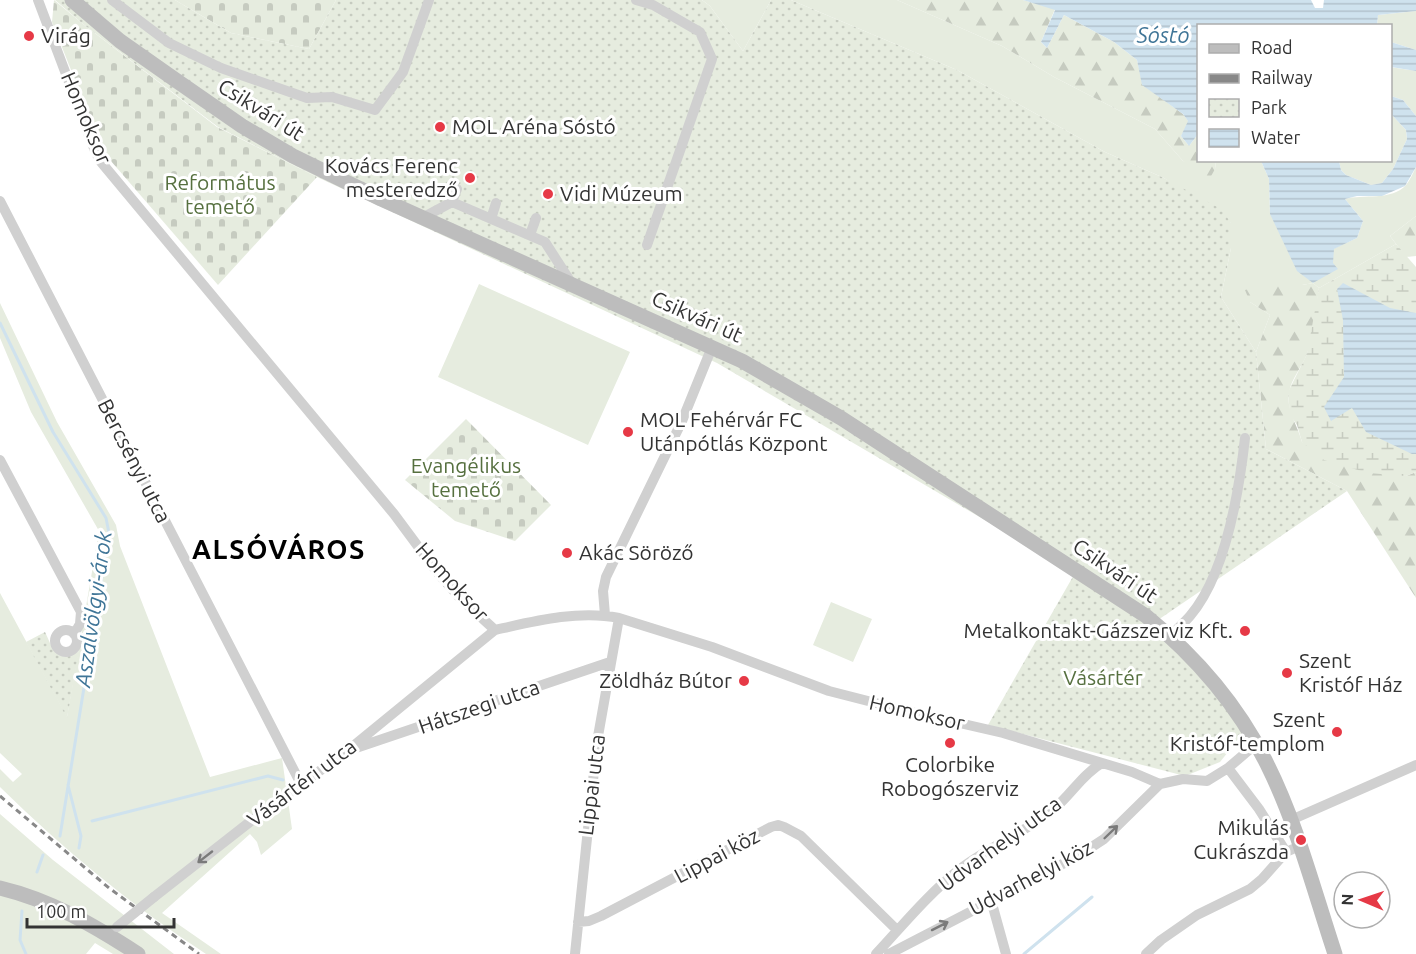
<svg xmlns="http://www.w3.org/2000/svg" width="1416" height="954" font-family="Ubuntu,sans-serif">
<defs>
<pattern id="forest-firs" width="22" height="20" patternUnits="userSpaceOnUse" patternTransform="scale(1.5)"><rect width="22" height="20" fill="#e6ecdf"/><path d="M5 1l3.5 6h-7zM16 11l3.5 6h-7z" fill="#c6cbc0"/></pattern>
<pattern id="wetland-marsh" width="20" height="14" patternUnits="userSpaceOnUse" patternTransform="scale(1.5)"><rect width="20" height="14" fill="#e6ecdf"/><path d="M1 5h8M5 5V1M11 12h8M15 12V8" fill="none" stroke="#c6cbc0"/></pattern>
<pattern id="cemetery-stones" width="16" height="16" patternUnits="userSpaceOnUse" patternTransform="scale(1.5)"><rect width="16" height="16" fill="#e6ecdf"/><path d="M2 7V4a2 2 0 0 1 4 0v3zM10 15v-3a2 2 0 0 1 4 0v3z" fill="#c6cbc0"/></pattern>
<pattern id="park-dots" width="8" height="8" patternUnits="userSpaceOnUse" patternTransform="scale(1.5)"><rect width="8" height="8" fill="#e6ecdf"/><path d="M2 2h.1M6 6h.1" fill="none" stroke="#c6cbc0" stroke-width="1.8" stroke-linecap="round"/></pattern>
<pattern id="water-rules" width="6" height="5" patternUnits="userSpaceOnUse" patternTransform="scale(1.5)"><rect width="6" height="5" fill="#cfe2ee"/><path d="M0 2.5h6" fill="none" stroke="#b2c2cd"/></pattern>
</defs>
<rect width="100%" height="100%" fill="#fff"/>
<path fill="#e6ecdf" d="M702,0H771L743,51L710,6Z
M791,0H897L1002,46L1054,77L1155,129L1183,161L1215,169L1216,161H1261L1269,179L1270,214L1333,263V249L1357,238L1363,221L1345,199C1363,194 1392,201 1406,185C1410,180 1413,173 1416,167V216L1390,236L1396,244L1319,288L1313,283L1302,285H1284L1250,302L1270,315L1256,352L1221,297L1231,248V223L1164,178L1105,152L957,70Z
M1416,11V50L1391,42L1390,26L1377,25L1378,15Z
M1390,67L1416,71V116L1403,100L1391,96Z
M1391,114L1406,130L1407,139L1393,169L1382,183L1371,185L1346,175L1341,170L1339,161L1390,160Z
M479,284L630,352L588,445L438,377Z
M0,303L57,422L116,525L120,546L210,777L282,758L292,829L261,855L257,842L250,834L162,913L221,954H206C132,906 63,849 0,787V769L13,782L22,774L0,753V593L67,717L99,531L31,412L0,338Z
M831,602L872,619L853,662L813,645Z
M0,814L53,860L174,954H113L95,943L86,954H0Z"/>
<path fill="url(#forest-firs)" d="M897,0H1023L1055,9L1041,42L1047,48L1064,15L1114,42L1137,60L1143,85L1183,114L1189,122L1181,136L1189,146L1198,134V160L1216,161L1215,169L1210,178L1183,161L1155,129L1054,77L1002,46Z
M1416,216V256L1406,257L1390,236Z
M1313,283L1319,288C1316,310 1314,333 1307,354C1302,367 1291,379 1289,393C1286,410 1298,426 1302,442L1406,476L1416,472V598L1347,491L1266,449L1256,352L1270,315L1250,302L1245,290L1265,284L1302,285Z"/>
<path fill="url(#wetland-marsh)" d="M1396,244L1416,267V472L1406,476L1368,473L1324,460L1302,442L1297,425L1290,415L1288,392L1307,354L1319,288Z"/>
<path fill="url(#cemetery-stones)" d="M54,0L83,24L217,127L317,177L218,285L104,153L52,22Z
M175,0H336L309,49L231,33Z
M466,419L551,505L515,541L455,521L405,480Z"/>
<path fill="url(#park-dots)" d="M55,0H175L231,33L309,49L336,0H702L710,6L743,51L771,0H791L957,70L1105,152L1164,178L1221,209L1231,223V248L1221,297L1256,352L1266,449L1347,491L1155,622L1248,727L1220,762L1185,776L988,725L1075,573L717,363L317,177L218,127L83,24Z
M45,632C53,649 57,665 79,651L67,718L26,642Z"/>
<path fill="url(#water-rules)" d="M1023,0H1311L1315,8H1323L1324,0H1416V11L1378,15L1377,25L1198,26V134L1189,146L1181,136L1188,121L1183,114L1142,85L1137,60L1114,42L1064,15L1047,48L1041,42L1055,10Z
M1391,42L1416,50V71L1391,67Z
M1391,96L1403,100L1416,116V167L1405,186L1382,196H1357L1345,199L1363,221L1357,238L1334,249L1333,263L1338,269L1313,283L1297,271L1270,214L1269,179L1261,161H1339L1341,170L1346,175L1371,185L1382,183L1393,169L1407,139L1406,130L1391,114Z
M1343,283L1390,308L1416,313V454H1412L1366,432L1352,408L1331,421L1324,407L1344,377L1343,320L1337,289Z"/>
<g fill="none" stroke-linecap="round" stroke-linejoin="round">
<path stroke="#cfe2ee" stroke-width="3" d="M0,323L53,432L106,518L109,533L60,836
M68,785L81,836L79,848
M92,821L268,776L283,780
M37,872L43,855
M22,911L20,940L26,954
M1024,954L1092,897"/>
<path stroke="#d0d0d0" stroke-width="10" d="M38,0L95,151L101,162L394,514L437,572L460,598L495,630
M112,0L169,43L221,68L307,98L332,97L375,110L403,72L429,0
M636,0L653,5L700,32L712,59L647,245
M0,201L301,784
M452,202L457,189
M424,217L452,202L545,242L572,284
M491,219L496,203
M530,235L536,218
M0,460L81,612L80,624L74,634
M605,615L603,591L606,577L682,421L712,347
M495,630C535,621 578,610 619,618L712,647L829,691L907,711L1003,733L1132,772L1160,784L1183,779L1207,781L1228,768L1256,744
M55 641a11 11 0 1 1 22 0a11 11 0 1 1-22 0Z
M1170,636C1177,629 1184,623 1190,616C1226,574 1239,492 1245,438
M353,749L610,662
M1228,768L1259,809L1286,852
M1291,820L1416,765
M154,897L251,821L347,751L495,630
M991,900L1006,954
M578,922L589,921L601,916L771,827L778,825L784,827L801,836L897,930
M575,954L597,742L619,618
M876,954C903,925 928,894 960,869C990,846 1027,832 1056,807C1072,793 1083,774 1102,763
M889,954L1078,856L1104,839L1160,784
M1146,954L1161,940L1197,915L1250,889L1262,879L1286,852L1300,846"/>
<path stroke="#bdbdbd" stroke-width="15" d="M72,0L120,41L177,81L242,126L293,156L381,199L742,361L841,418L1146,616C1195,656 1239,707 1267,764C1297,824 1314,891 1335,954
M0,888C51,900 95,926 138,954"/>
<path stroke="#888" stroke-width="3" stroke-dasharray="6 4.5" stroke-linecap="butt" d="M0,796L109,888L199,954"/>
<path stroke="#d0d0d0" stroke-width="10" d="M117,927L154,897"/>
</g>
<defs><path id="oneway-shaft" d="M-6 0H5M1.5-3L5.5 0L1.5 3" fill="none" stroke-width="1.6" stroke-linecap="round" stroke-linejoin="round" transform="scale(1.5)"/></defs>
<g stroke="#7a7a7a">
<use href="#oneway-shaft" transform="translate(1111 832) rotate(-44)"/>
<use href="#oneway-shaft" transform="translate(205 857) rotate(142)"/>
<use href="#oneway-shaft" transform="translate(940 926) rotate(-27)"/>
</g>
<g fill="#e63946" stroke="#fff" stroke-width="2">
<circle cx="29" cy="36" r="6"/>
<circle cx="440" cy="127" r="6"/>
<circle cx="470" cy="178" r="6"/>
<circle cx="548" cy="194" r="6"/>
<circle cx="628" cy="432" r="6"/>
<circle cx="567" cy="553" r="6"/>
<circle cx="1245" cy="631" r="6"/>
<circle cx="1287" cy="673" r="6"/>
<circle cx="744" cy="681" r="6"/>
<circle cx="1337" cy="732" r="6"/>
<circle cx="950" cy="743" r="6"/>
<circle cx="1301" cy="840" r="6"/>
</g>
<g text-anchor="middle" stroke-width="6" stroke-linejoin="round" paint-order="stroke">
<g font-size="21" fill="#333" stroke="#fff" text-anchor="start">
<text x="41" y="43">Virág</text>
<text x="452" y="134">MOL Aréna Sóstó</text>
<text x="458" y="173" text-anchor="end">Kovács Ferenc<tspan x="458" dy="24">mesteredző</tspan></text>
<text x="560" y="201">Vidi Múzeum</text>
<text x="640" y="427">MOL Fehérvár FC<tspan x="640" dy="24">Utánpótlás Központ</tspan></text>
<text x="579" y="560">Akác Söröző</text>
<text x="1233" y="638" text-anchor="end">Metalkontakt-Gázszerviz Kft.</text>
<text x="1299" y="668">Szent<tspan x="1299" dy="24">Kristóf Ház</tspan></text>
<text x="732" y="688" text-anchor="end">Zöldház Bútor</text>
<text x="1325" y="727" text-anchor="end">Szent<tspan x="1325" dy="24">Kristóf-templom</tspan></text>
<text x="950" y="772" text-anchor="middle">Colorbike<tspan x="950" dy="24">Robogószerviz</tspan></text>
<text x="1289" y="835" text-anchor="end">Mikulás<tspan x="1289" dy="24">Cukrászda</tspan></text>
</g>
<g font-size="21" fill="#333" stroke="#fff">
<text transform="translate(261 110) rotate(32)" y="7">Csikvári út</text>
<text transform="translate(86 118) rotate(67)" y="7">Homoksor</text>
<text transform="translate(697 317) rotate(24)" y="7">Csikvári út</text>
<text transform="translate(134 461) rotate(63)" y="7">Bercsényi utca</text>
<text transform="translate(1115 571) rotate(34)" y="7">Csikvári út</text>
<text transform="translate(452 582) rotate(48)" y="7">Homoksor</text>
<text transform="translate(479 707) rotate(-19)" y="7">Hátszegi utca</text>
<text transform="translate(917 713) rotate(13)" y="7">Homoksor</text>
<text transform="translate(302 783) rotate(-37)" y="7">Vásártéri utca</text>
<text transform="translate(592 785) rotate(-83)" y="7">Lippai utca</text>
<text transform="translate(1000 844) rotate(-36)" y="7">Udvarhelyi utca</text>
<text transform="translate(717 856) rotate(-28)" y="7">Lippai köz</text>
<text transform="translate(1031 878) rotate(-28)" y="7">Udvarhelyi köz</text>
</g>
<g font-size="21" fill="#56703f" stroke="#fff">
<text x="220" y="190">Református<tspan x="220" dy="24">temető</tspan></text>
<text x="466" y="473">Evangélikus<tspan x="466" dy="24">temető</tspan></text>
<text x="1103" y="685">Vásártér</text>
</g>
<g font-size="22" font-style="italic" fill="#3f7597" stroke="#fff">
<text x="1163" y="43">Sóstó</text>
<text transform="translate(93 609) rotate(-82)" y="8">Aszalvölgyi-árok</text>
</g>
<g font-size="27" font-weight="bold" letter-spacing="1.5" fill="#000" stroke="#fff">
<text x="279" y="559">ALSÓVÁROS</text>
</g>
</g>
<rect x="1197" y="24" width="195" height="138" fill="#ffffff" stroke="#adadad" stroke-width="1.5"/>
<rect x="1209" y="44" width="30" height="9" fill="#bdbdbd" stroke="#adadad" stroke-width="1.5"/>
<text x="1251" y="54" font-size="18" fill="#333333">Road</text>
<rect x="1209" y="74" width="30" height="9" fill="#888888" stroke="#adadad" stroke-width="1.5"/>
<text x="1251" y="84" font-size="18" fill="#333333">Railway</text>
<rect x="1209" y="99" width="30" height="18" fill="url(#park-dots)" stroke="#adadad" stroke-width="1.5"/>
<text x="1251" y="114" font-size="18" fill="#333333">Park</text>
<rect x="1209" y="129" width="30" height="18" fill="url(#water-rules)" stroke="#adadad" stroke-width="1.5"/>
<text x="1251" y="144" font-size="18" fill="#333333">Water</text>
<g transform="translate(1362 900) rotate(272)"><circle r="28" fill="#ffffff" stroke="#adadad" stroke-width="1.5"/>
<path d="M0-4.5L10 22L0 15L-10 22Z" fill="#e63946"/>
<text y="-9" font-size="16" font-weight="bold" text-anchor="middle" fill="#333333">N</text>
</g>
<path d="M27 918v9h147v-9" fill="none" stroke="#333333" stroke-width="3"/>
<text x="36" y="918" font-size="18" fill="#333333" stroke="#ffffff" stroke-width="4.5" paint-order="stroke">100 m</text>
</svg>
